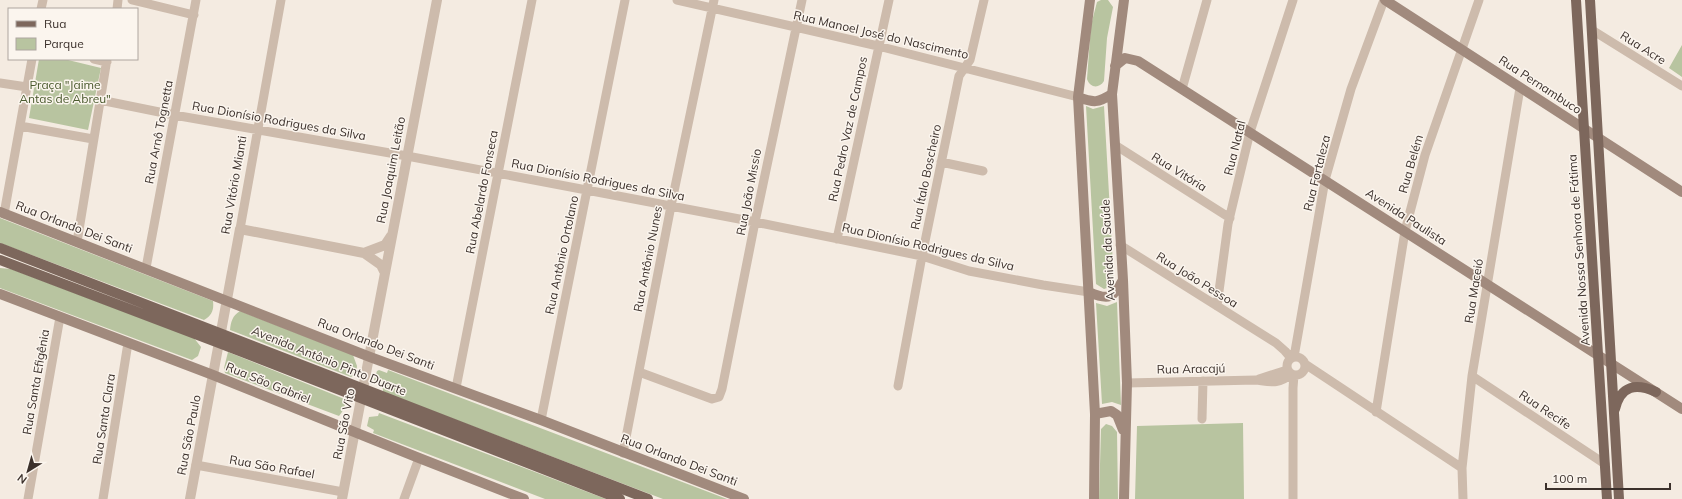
<svg xmlns="http://www.w3.org/2000/svg" width="1682" height="499" font-family="Mulish,sans-serif">
<rect width="100%" height="100%" fill="#f4ebe1"/>
<path fill="#b8c4a0" d="M1101,0H1108L1113,7L1107,38L1104,81C1099,89 1090,88 1087,79L1091,25L1097,2Z
M1682,45V77L1669,68Z
M39,59H64L101,68L88,130L29,118Z
M1086,106L1093,109L1104,106L1114,282L1110,287L1104,289L1096,284Z
M0,218L213,301C214,310 212,315 204,320L0,243Z
M0,268L11,269L194,338L201,347L198,356L192,360L0,288Z
M1117,302L1121,405L1112,402L1102,404L1096,303L1107,306Z
M240,311L353,355L357,366L356,374L351,377L230,330C231,322 232,316 240,311Z
M228,352L347,400L342,412L339,416L225,373L224,368Z
M379,370L387,373L388,370L727,499H663L383,392V389L374,380L377,371Z
M379,413L606,499H545L373,433L374,430L367,426L369,417L378,416Z
M1243,423L1244,499H1135L1137,426Z
M1106,424L1112,426L1117,432L1118,499H1099L1101,429Z"/>
<g fill="none" stroke-linecap="round" stroke-linejoin="round">
<path stroke="#cdbbac" stroke-width="9" d="M132,0L194,15
M677,0L878,46L1078,97
M41,9L43,0
M117,9L118,0
M1592,30L1682,86
M94,59L107,62
M0,83L27,87
M1182,89L1207,0
M100,100L174,115L407,156L755,222L922,256L969,271L1043,285L1089,292
M20,126L93,139
M1115,145L1230,218
M941,162L983,171
M4,214L32,59
M240,229L281,0
M837,239L889,0
M77,242L107,59
M1120,245L1276,343L1285,351L1291,358
M146,268L196,0
M1217,306L1228,224L1250,132L1293,0
M1287 366a9 9 0 1 1 18 0a9 9 0 1 1-18 0Z
M1294,357L1325,180L1351,89L1384,0
M1305,364L1462,468
M639,372L712,399L719,397L722,389L755,222L802,0
M1472,376L1605,464
M1259,379L1287,370
M1127,383L1256,380C1271,382 1278,385 1291,374
M898,386L922,256L959,76L970,60L984,0
M456,388L532,0
M1376,412L1405,231L1425,155L1479,0
M1202,419L1203,381
M541,420L625,0
M623,453L671,206L714,0
M196,465L343,492
M28,499L60,317
M103,499L128,343
M404,499L419,458
M1293,499V388L1294,375
M1463,499L1462,468L1472,376L1520,88"/>
<path stroke="#cdbbac" stroke-width="10" d="M364,253L381,265L385,273
M190,499L240,229L364,253L385,245L391,236
M342,499L437,0"/>
<path stroke="#a18a7d" stroke-width="10" d="M1090,0L1078,97L1095,414L1094,499
M1385,0L1682,192
M1115,66L1125,58L1138,61L1682,409
M1078,97C1094,103 1098,103 1112,94
M0,212L370,357L541,420L744,499
M1089,292C1109,301 1113,298 1123,280
M0,294L213,375L419,458L524,499
M1095,414L1111,411L1117,415L1123,430
M1124,499L1127,383L1123,280L1112,94L1124,0"/>
<path stroke="#7d675c" stroke-width="10" d="M1576,0L1607,499
M1590,0L1619,499
M0,248L648,499
M0,260L219,343L620,499
M1615,409C1621,385 1636,383 1656,392"/>
</g>
<g text-anchor="middle" stroke-width="3" stroke-linejoin="round" paint-order="stroke">
<g font-size="12" fill="#3b302b" stroke="#fbf5ee">
<text transform="translate(881 35) rotate(13)" y="4">Rua Manoel José do Nascimento</text>
<text transform="translate(1643 48) rotate(32)" y="4">Rua Acre</text>
<text transform="translate(1540 85) rotate(33)" y="4">Rua Pernambuco</text>
<text transform="translate(279 121) rotate(10)" y="4">Rua Dionísio Rodrigues da Silva</text>
<text transform="translate(848 129) rotate(-78)" y="4">Rua Pedro Vaz de Campos</text>
<text transform="translate(159 132) rotate(-79)" y="4">Rua Arnô Tognetta</text>
<text transform="translate(1235 148) rotate(-76)" y="4">Rua Natal</text>
<text transform="translate(1411 164) rotate(-74)" y="4">Rua Belém</text>
<text transform="translate(391 170) rotate(-79)" y="4">Rua Joaquim Leitão</text>
<text transform="translate(1179 172) rotate(32)" y="4">Rua Vitória</text>
<text transform="translate(1317 173) rotate(-76)" y="4">Rua Fortaleza</text>
<text transform="translate(926 177) rotate(-78)" y="4">Rua Ítalo Boscheiro</text>
<text transform="translate(598 180) rotate(11)" y="4">Rua Dionísio Rodrigues da Silva</text>
<text transform="translate(234 185) rotate(-80)" y="4">Rua Vitório Mianti</text>
<text transform="translate(482 192) rotate(-79)" y="4">Rua Abelardo Fonseca</text>
<text transform="translate(749 192) rotate(-79)" y="4">Rua João Missio</text>
<text transform="translate(1406 217) rotate(33)" y="4">Avenida Paulista</text>
<text transform="translate(74 227) rotate(21)" y="4">Rua Orlando Dei Santi</text>
<text transform="translate(928 247) rotate(13)" y="4">Rua Dionísio Rodrigues da Silva</text>
<text transform="translate(1108 250) rotate(-93)" y="4">Avenida da Saúde</text>
<text transform="translate(1579 250) rotate(-94)" y="4">Avenida Nossa Senhora de Fátima</text>
<text transform="translate(562 255) rotate(-78)" y="4">Rua Antônio Ortolano</text>
<text transform="translate(648 259) rotate(-79)" y="4">Rua Antônio Nunes</text>
<text transform="translate(1197 280) rotate(32)" y="4">Rua João Pessoa</text>
<text transform="translate(1474 291) rotate(-81)" y="4">Rua Maceió</text>
<text transform="translate(376 344) rotate(21)" y="4">Rua Orlando Dei Santi</text>
<text transform="translate(329 361) rotate(22)" y="4">Avenida Antônio Pinto Duarte</text>
<text transform="translate(1191 369) rotate(-1)" y="4">Rua Aracajú</text>
<text transform="translate(36 382) rotate(-80)" y="4">Rua Santa Efigênia</text>
<text transform="translate(268 383) rotate(22)" y="4">Rua São Gabriel</text>
<text transform="translate(1545 410) rotate(34)" y="4">Rua Recife</text>
<text transform="translate(104 419) rotate(-81)" y="4">Rua Santa Clara</text>
<text transform="translate(344 424) rotate(-79)" y="4">Rua São Vito</text>
<text transform="translate(189 435) rotate(-79)" y="4">Rua São Paulo</text>
<text transform="translate(679 460) rotate(21)" y="4">Rua Orlando Dei Santi</text>
<text transform="translate(272 467) rotate(10)" y="4">Rua São Rafael</text>
</g>
<g font-size="12" fill="#4a5a2e" stroke="#fbf5ee">
<text x="65" y="89">Praça "Jaime<tspan x="65" dy="14">Antas de Abreu"</tspan></text>
</g>
</g>
<rect x="8" y="8" width="130" height="52" fill="#fbf5ee" stroke="#aea6a0"/>
<rect x="16" y="21" width="20" height="6" fill="#7d675c" stroke="#aea6a0"/>
<text x="44" y="28" font-size="12" fill="#3b302b">Rua</text>
<rect x="16" y="38" width="20" height="12" fill="#b8c4a0" stroke="#aea6a0"/>
<text x="44" y="48" font-size="12" fill="#3b302b">Parque</text>
<g transform="translate(28 471) rotate(217)" stroke="#fbf5ee" stroke-width="3" paint-order="stroke">
<path d="M0-3L7 15L0 10L-7 15Z" fill="#3b302b"/>
<text y="-6" font-size="11" font-weight="bold" text-anchor="middle" fill="#3b302b">N</text>
</g>
<path d="M1546 483v6h124v-6" fill="none" stroke="#3b302b" stroke-width="2"/>
<text x="1552" y="483" font-size="12" fill="#3b302b" stroke="#fbf5ee" stroke-width="3" paint-order="stroke">100 m</text>
</svg>
